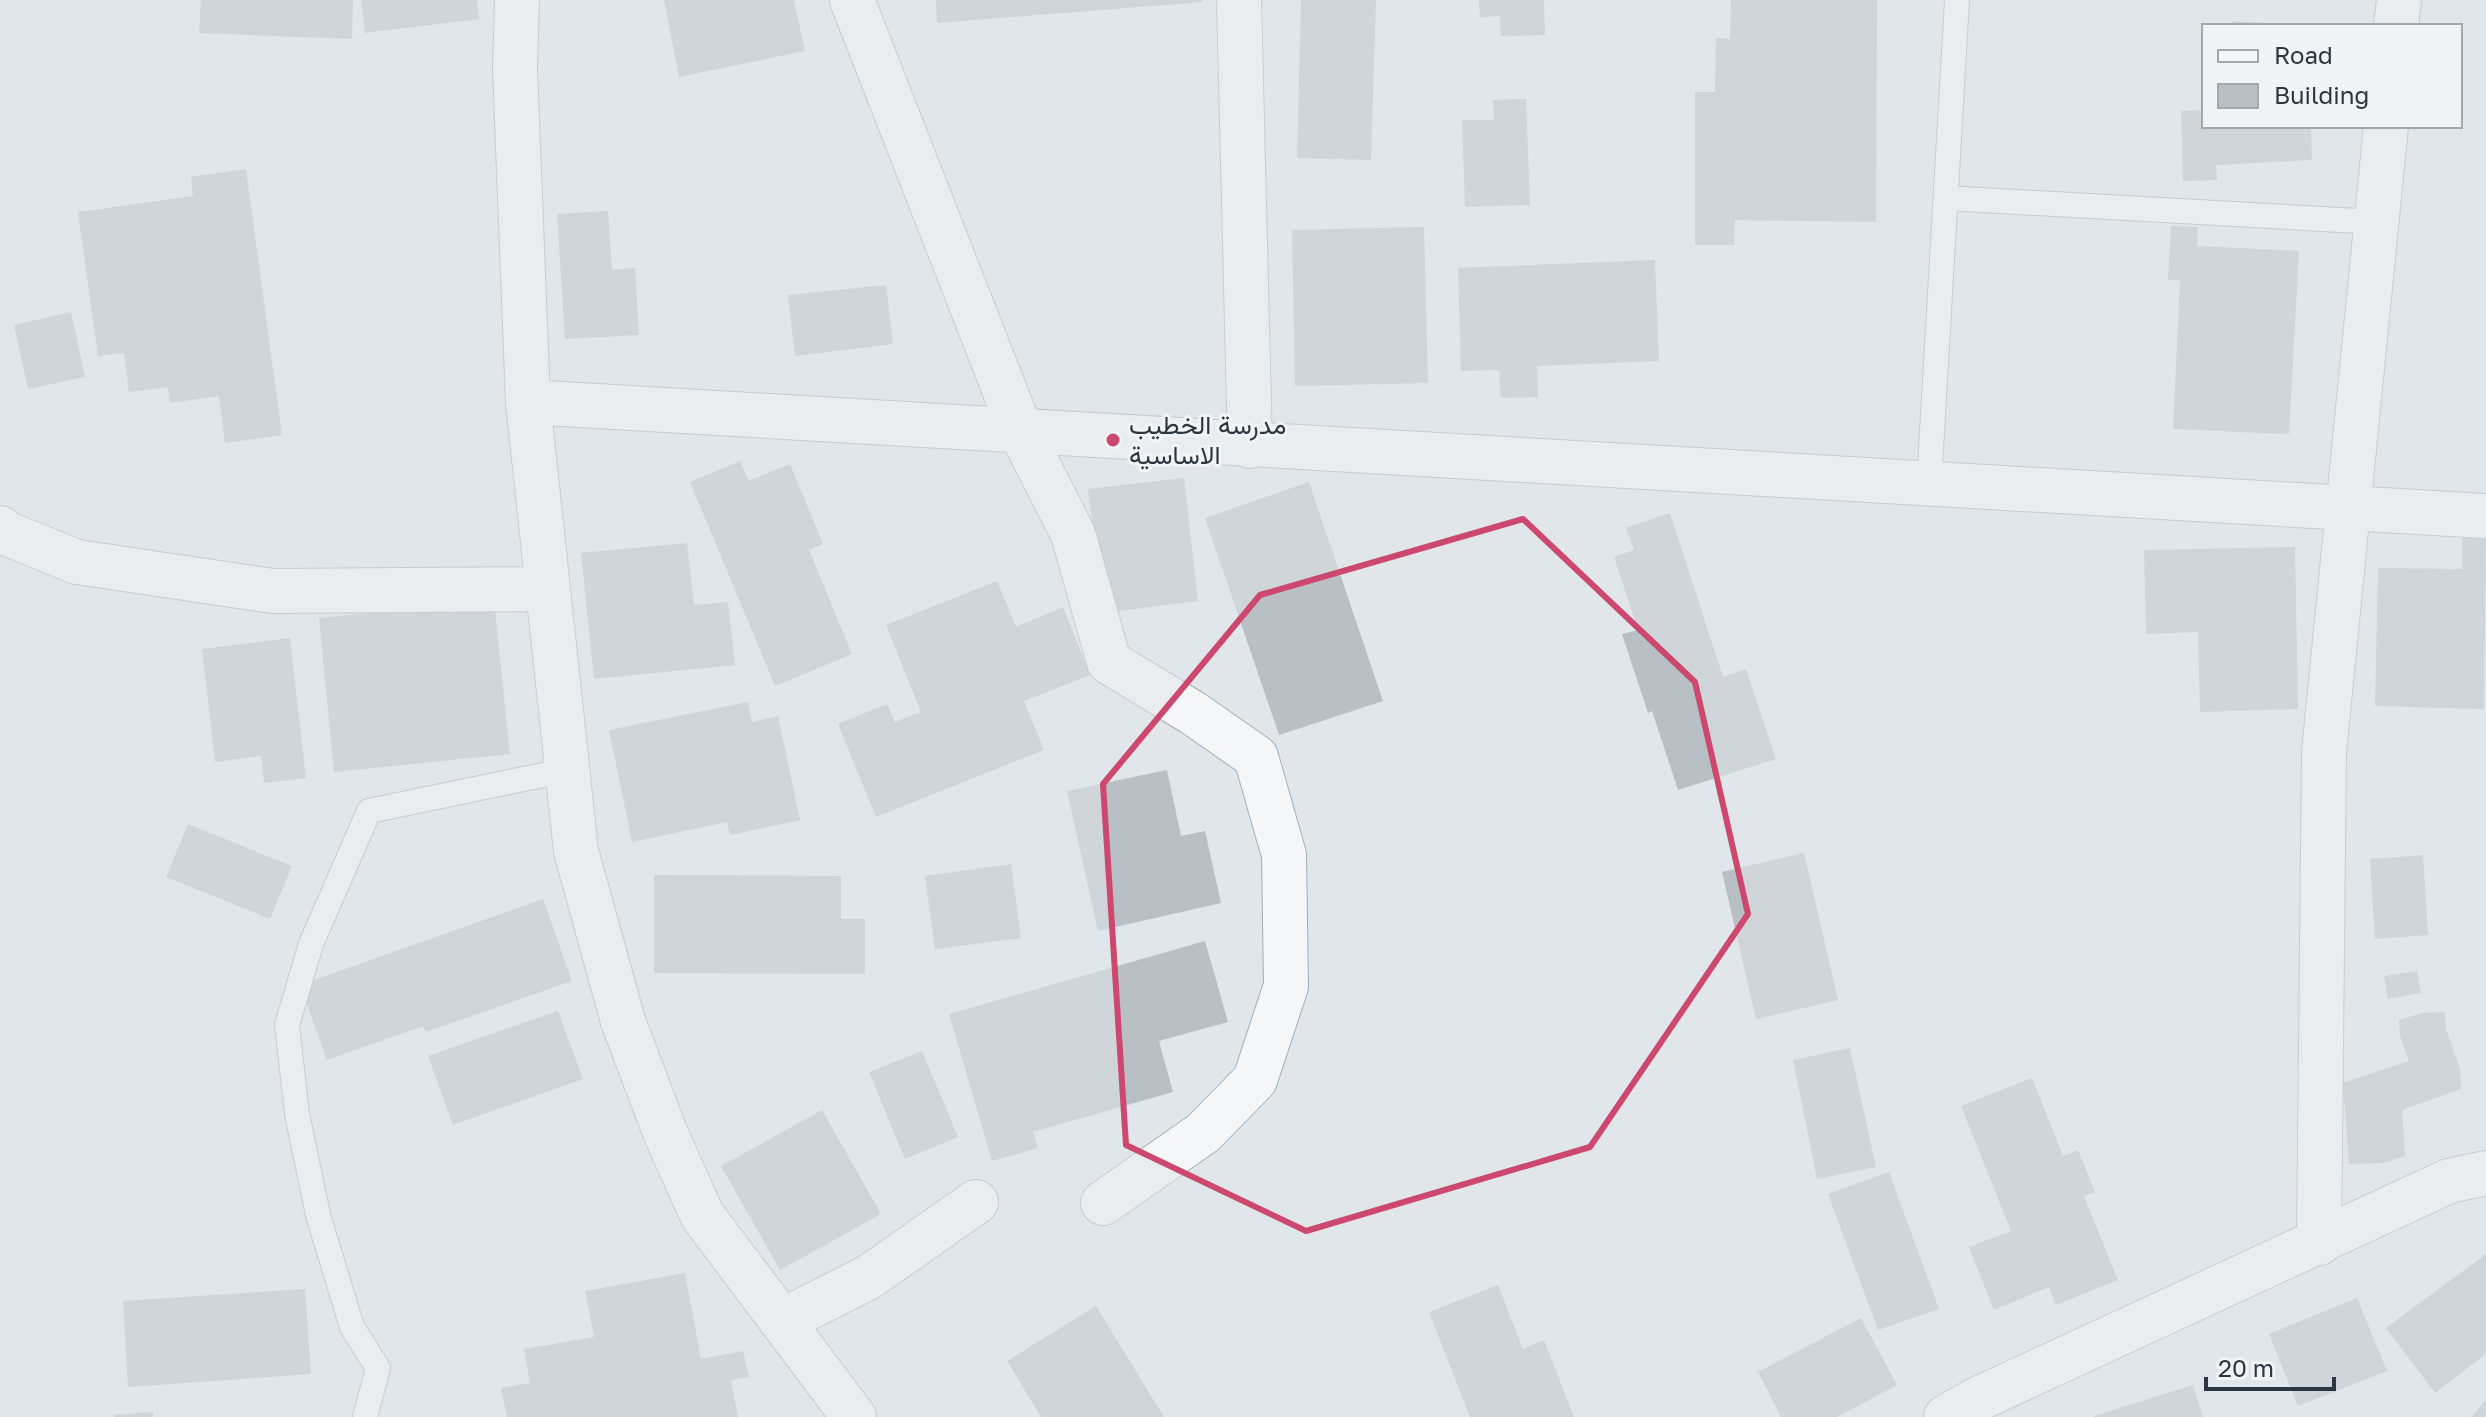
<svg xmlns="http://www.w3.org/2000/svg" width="2486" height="1417" font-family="'Golos Text',Vazirmatn,sans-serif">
<rect width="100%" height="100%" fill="#e1e6ea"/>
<path fill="#b8c0c6" d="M201,0H353L352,39L199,33Z
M361,0H477L479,19L365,33Z
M664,0H794L805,51L679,77Z
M936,0H1202L1203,2L937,23Z
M1301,0H1376L1371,160L1297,158Z
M1479,0H1544L1545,35L1501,36L1500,16L1480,17Z
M1731,0H1877L1876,222L1735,220L1734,245H1695V92H1715L1716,38L1730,39Z
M2233,21L2279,24V26H2233Z
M1526,99L1530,205L1465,207L1462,120H1494L1493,100Z
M2204,110V126H2311L2312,160L2216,165L2217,180L2183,181L2181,111Z
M246,169L282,435L225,443L219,396L170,403L168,387L129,392L124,353L98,356L78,212L193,196L191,177Z
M608,211L612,270L635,268L639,335L565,339L557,214Z
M2171,226L2198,227L2197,246L2299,251L2289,434L2173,429L2180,280H2168Z
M1424,227L1428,383L1295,386L1292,230Z
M1655,260L1659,361L1537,366L1538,397L1501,398L1499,370L1461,371L1458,268Z
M886,285L893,344L795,356L788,295Z
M71,312L85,377L28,389L14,325Z
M740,461L749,481L790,464L823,544L809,550L852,654L775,686L690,482Z
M1184,478L1198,601L1103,613L1088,489Z
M1309,482L1383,701L1279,735L1205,518Z
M1670,513L1723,677L1746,669L1776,759L1678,790L1652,711L1648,713L1622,634L1638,630L1614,557L1634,550L1626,528Z
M2462,538L2486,539L2484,709L2375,706L2378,568L2462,569Z
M687,543L694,605L728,602L735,665L594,679L581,553Z
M2295,547L2298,709L2200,712L2198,632L2146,634L2144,550Z
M997,581L1016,627L1063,607L1090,675L1024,701L1044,750L876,817L838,724L887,704L895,722L921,712L886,625Z
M494,601L510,754L334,772L319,618Z
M290,638L306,778L264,783L261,756L215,762L202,649Z
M748,702L752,722L778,716L800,820L730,835L727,822L632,842L609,730Z
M1167,770L1181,836L1205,831L1221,903L1098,931L1067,791Z
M188,824L292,866L270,919L166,877Z
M1804,853L1838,1000L1756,1019L1722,872Z
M2423,855L2428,935L2375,939L2370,859Z
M1011,864L1021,938L935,949L925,876Z
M654,875L841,876V919H865V974L654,973Z
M543,899L572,981L426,1032L423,1026L327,1060L300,985Z
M1205,941L1228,1022L1159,1041L1173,1092L1033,1132L1038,1148L992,1161L949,1014Z
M2417,971L2421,993L2388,999L2384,976Z
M558,1011L583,1079L453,1125L428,1056Z
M2445,1012L2446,1029L2460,1069L2461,1089L2402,1110L2405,1156L2384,1163L2349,1164L2343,1083L2409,1061L2400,1036L2399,1020L2422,1013Z
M1850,1048L1876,1167L1817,1179L1793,1060Z
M922,1051L958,1137L905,1159L869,1072Z
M2032,1078L2063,1156L2078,1150L2095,1192L2084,1196L2118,1280L2056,1305L2049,1287L1994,1310L1969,1247L2011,1231L1961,1106Z
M822,1110L881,1214L780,1270L721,1166Z
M1889,1172L1939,1309L1878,1330L1828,1194Z
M2486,1254V1354L2435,1393L2386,1328Z
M685,1273L701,1359L743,1351L749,1377L731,1380L738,1417H507L501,1388L530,1383L524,1349L594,1337L585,1291Z
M1498,1285L1523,1349L1544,1340L1574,1417H1470L1429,1312Z
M305,1289L311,1374L128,1387L123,1301Z
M2357,1298L2387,1371L2298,1406L2269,1334Z
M1096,1306L1164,1417H1041L1007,1361Z
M1861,1318L1897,1385L1837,1417H1781L1758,1372Z
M2193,1385L2203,1417H2094V1416Z
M2486,1400V1417H2471Z
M153,1412V1417H114V1415Z"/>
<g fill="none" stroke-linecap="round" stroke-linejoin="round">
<g stroke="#a6aeb4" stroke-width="26">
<path id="service" d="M1946,198L2376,222
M1929,484L1957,0
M365,1417L378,1368L352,1327L318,1215L297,1114L287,1025L311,944L369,811L567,770"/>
</g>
<g stroke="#a6aeb4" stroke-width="46">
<path id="minor" d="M517,0L515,69L528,402L576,851L623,1021L665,1132L702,1215L854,1417
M852,0L1021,432L1073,534L1109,662L1193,713L1256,757L1284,855L1286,986L1255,1080L1203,1133L1103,1203
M1239,0L1250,446
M2396,26L2399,0
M528,402L2486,516
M0,528L3,532L77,562L273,591L548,589
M2319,1243L2324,752L2386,126
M782,1321L869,1277L976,1202"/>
</g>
<g stroke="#a6aeb4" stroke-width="46">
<path id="tertiary" d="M1946,1417L1978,1399L2449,1181L2486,1173"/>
</g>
<use href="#service" stroke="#f4f6f8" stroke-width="24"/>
<use href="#minor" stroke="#f4f6f8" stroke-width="44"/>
<use href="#tertiary" stroke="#f4f6f8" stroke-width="44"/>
</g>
<path d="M0 0H2486V1417H0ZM1523,519L1695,682L1748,914L1590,1147L1306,1231L1126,1145L1103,784L1260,595Z" fill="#e1e6ea" fill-opacity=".55" fill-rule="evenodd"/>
<path fill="none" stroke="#cd486f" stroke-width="6" stroke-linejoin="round" d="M1523,519L1695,682L1748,914L1590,1147L1306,1231L1126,1145L1103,784L1260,595Z"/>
<circle fill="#cd486f" stroke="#f1f4f7" stroke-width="3" cx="1113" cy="440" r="8"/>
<g text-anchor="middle" stroke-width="6" stroke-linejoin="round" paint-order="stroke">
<g font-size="26" fill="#2a3641" stroke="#f1f4f7" text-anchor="start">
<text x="1129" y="434">مدرسة الخطيب<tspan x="1129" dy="30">الاساسية</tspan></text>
</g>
</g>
<rect x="2202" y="24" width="260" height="104" fill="#f1f4f7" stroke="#a1a8ae" stroke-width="2"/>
<rect x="2218" y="50" width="40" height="12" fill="#f4f6f8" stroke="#a1a8ae" stroke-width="2"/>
<text x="2274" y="64" font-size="24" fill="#2a3641">Road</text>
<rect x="2218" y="84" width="40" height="24" fill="#b8c0c6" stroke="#a1a8ae" stroke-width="2"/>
<text x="2274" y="104" font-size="24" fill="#2a3641">Building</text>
<path d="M2206 1377v12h128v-12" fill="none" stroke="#2a3641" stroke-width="4"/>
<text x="2218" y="1377" font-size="24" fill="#2a3641" stroke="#f1f4f7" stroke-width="6" paint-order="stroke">20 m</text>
</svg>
